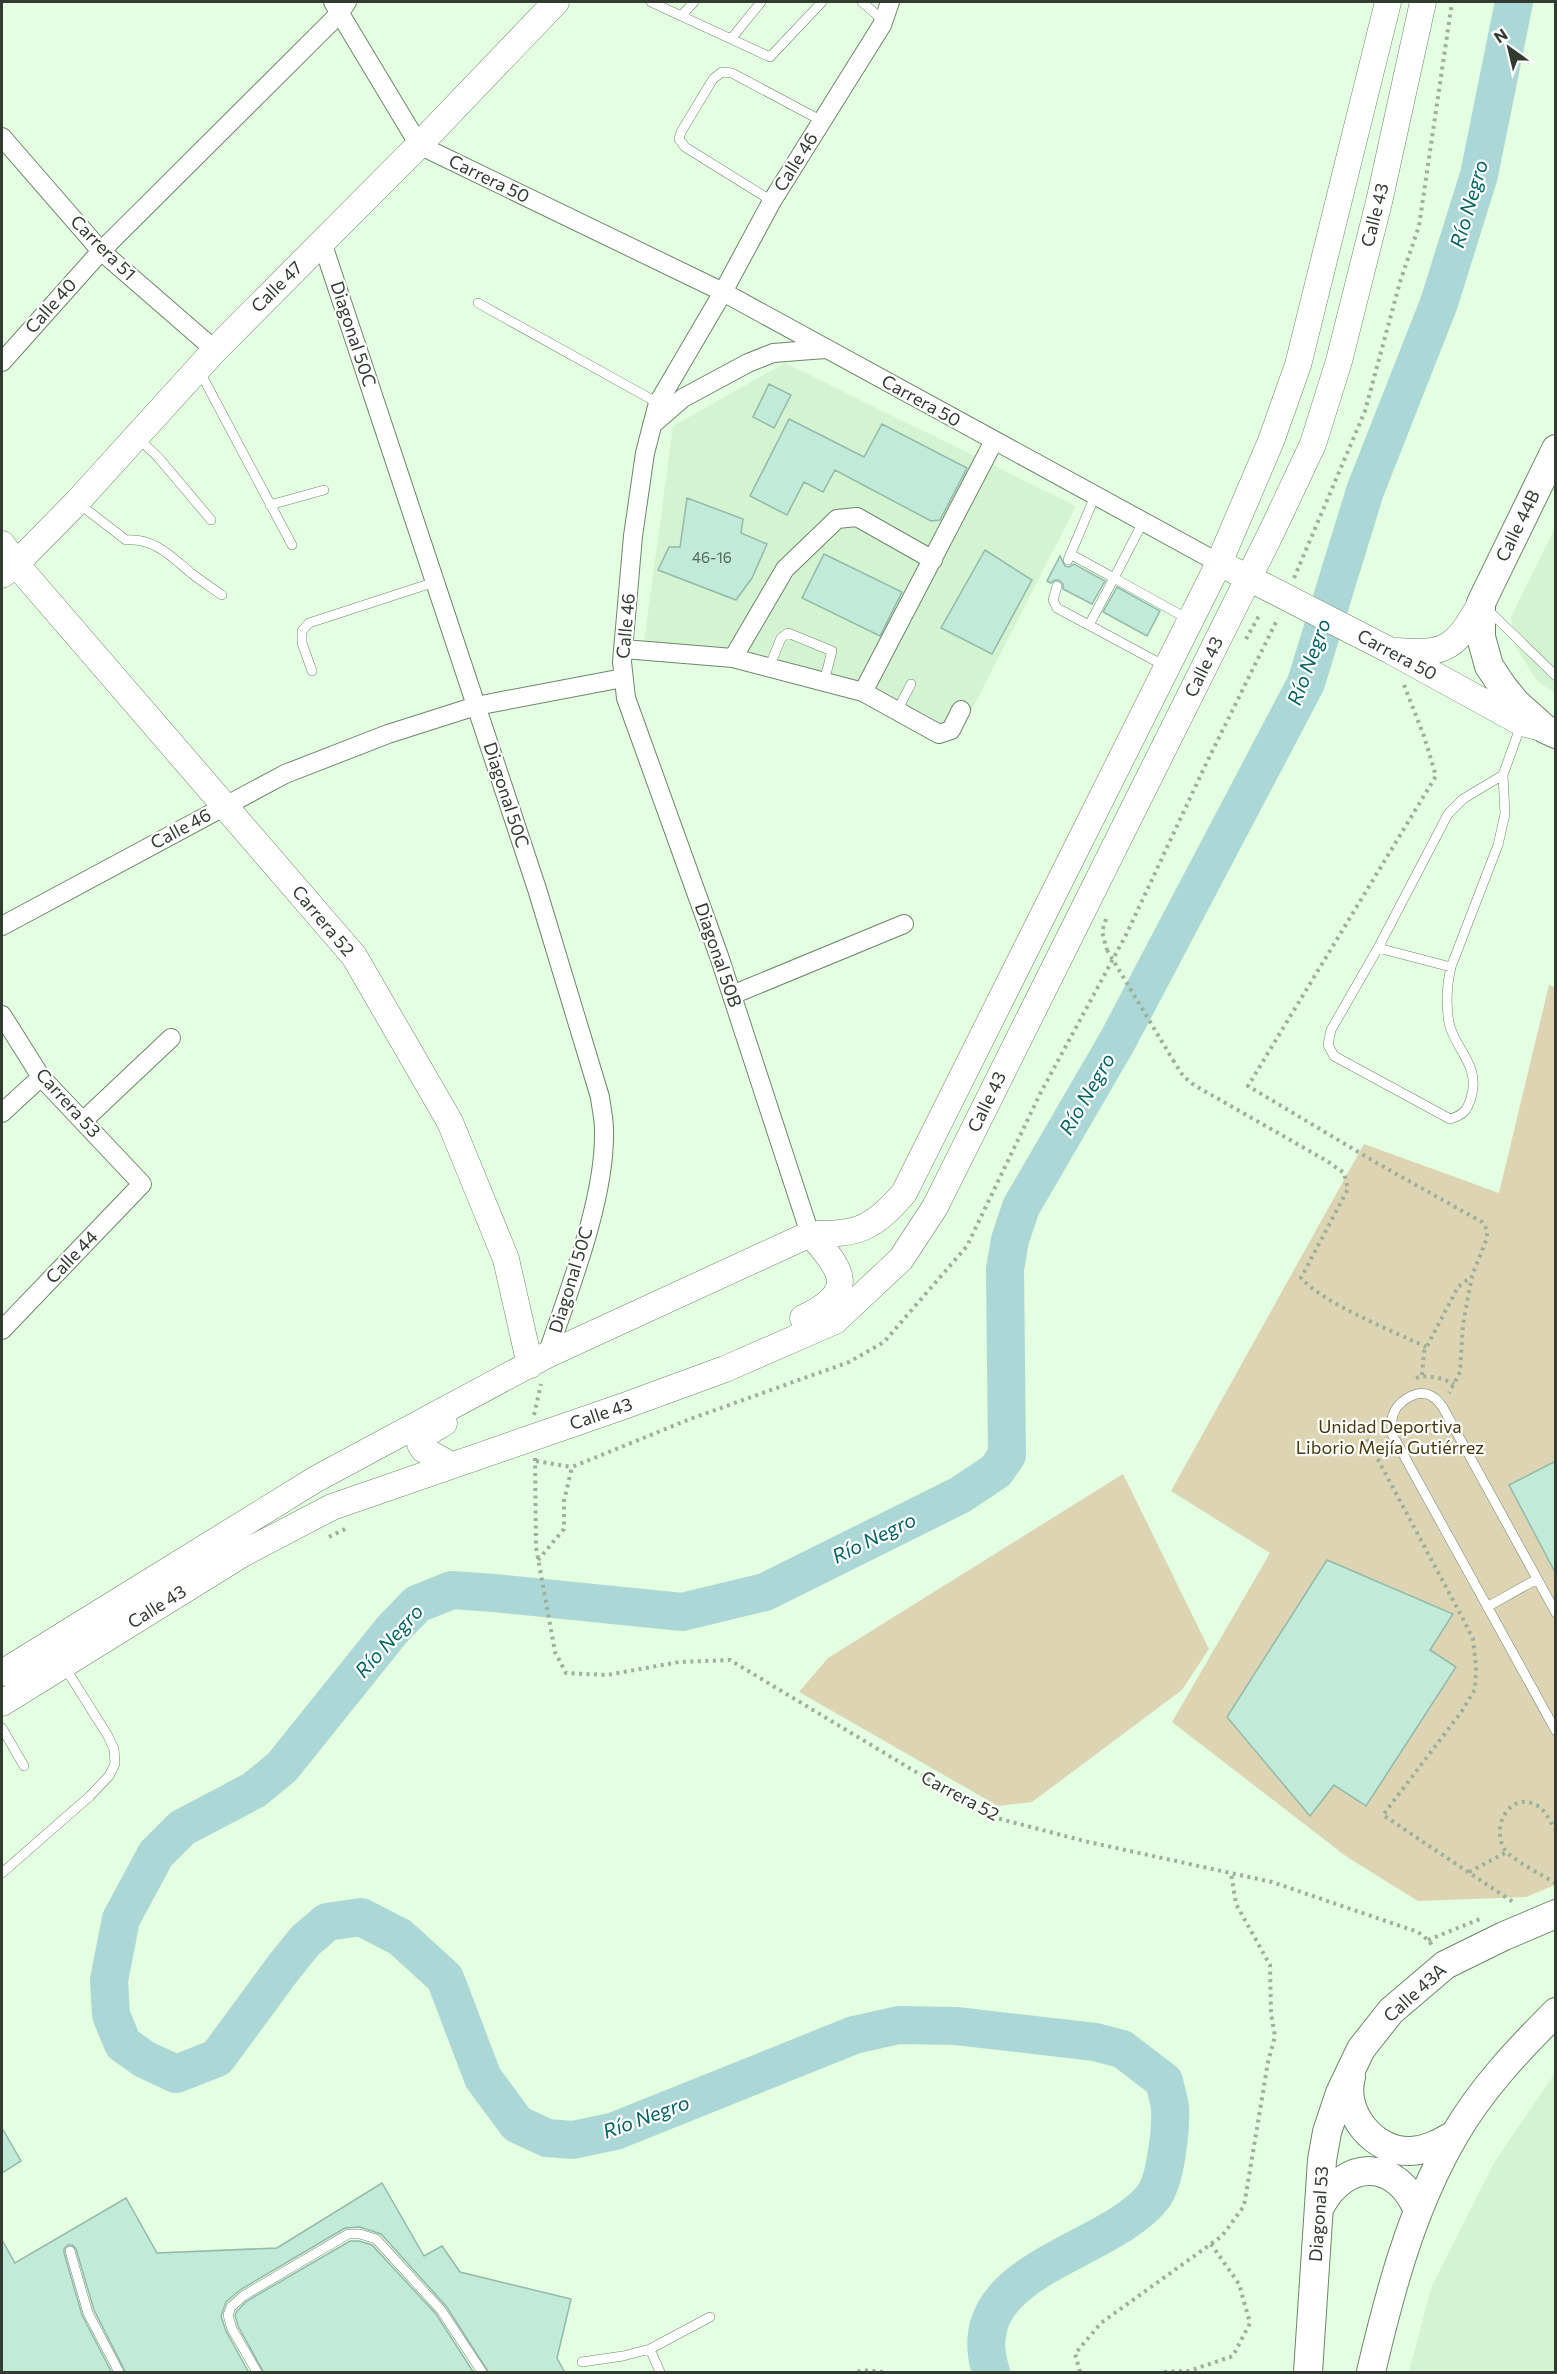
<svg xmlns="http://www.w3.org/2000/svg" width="1557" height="2374" font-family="Commissioner,sans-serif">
<rect width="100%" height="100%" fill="#e3fee0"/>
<path fill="#d4f4d1" d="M785,363L1076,506L960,733L724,653L644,642L673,426Z
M1555,528V693L1537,681L1515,646L1511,617Z
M1555,2073V2372H1409L1431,2288L1494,2163Z"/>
<path fill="#ddd4b3" d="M1549,985L1555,987V1885L1526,1897L1418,1901L1347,1857L1172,1722L1270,1553L1171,1491L1364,1144L1499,1193Z
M1123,1474L1209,1649L1182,1690L1032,1802L998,1806L799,1692L828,1658Z"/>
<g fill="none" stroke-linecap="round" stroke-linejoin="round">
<path stroke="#abd8d6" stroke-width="38" d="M991,2372C958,2269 1107,2255 1153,2197C1166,2180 1171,2129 1170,2108C1169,2099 1166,2090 1164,2081L1122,2049L1095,2042L956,2026L899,2025L854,2035L615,2131L573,2140L547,2138L517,2124L483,2078L445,1978L400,1937L361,1917L327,1922L305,1941L284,1967L217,2058L176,2074L144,2059L123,2044L111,2015L109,1980L121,1919L156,1854L182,1828L254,1790L282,1767L392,1630L417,1604L452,1590L494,1593L682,1612L765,1592L960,1495L996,1471L1007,1455L1005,1269L1010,1240L1021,1207L1118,1040L1306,683L1365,491L1439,303L1479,175L1514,2"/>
</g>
<path fill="#c2ead9" stroke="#92b9a9" stroke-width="1.5" d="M769,384L791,395L774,428L753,417Z
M789,419L864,457L882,424L967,468L940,520L931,521L835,470L823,492L804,482L787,515L750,496Z
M687,498L743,519L741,533L767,544L752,578L736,600L658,570L669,547H680Z
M985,550L1032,580L992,654L941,628Z
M824,554L902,592L880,636L802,598Z
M1060,556L1065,566L1069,567L1074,564L1105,581L1092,604L1063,589V584L1059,580H1055L1051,583L1047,581Z
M1117,587L1160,611L1147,636L1103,612Z
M1556,1461V1574L1509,1485Z
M1327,1560L1453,1614L1430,1650L1456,1667L1366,1806L1334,1785L1310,1816L1227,1717Z
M2,2128L21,2161L2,2173Z
M382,2183L424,2256L442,2246L460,2272L571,2299L557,2358L565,2373H489L446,2306L381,2234L360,2227L345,2228L240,2290L226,2302L221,2316L226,2331L249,2373H126L94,2310L76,2249L72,2245H68L64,2249V2253L82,2315L112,2373H2V2240L15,2263L126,2198L157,2253L277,2248Z
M350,2241H359L372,2245L436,2314L474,2373H264L238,2326L235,2315L237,2311L247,2301Z"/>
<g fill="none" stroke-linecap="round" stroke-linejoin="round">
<g stroke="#6d866b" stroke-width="10">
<path id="lane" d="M651,2L770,57L822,2
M862,2L884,21
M681,16L694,2
M731,39L761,2
M772,201L685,147L679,139L681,132L713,79L722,72L732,73L822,121
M478,303L658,403
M200,372L292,545
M138,438L158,457L211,520
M78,503L126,540C154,538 171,556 191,573C201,581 212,588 222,595
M270,505L324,490
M1143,522L1114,578L1188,619
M1070,554L1114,578L1089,625
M1068,560L1095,496
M1057,586L1053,600L1057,608L1165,666
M1487,609L1556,676
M769,668L781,638L788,633L832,651L824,682
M312,671L302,643V631L309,623L435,582
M897,711L911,684
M1503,775L1463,799L1448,814L1378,948L1331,1030L1328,1045L1334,1056L1450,1119C1463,1115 1467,1111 1471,1098C1481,1065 1455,1050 1449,1023C1446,1005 1447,984 1451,967L1498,845L1505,814L1503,775L1521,725
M1378,948L1451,967
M1487,1607L1537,1579
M1556,1613L1442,1406C1438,1401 1434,1396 1427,1394C1414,1391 1397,1402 1393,1415C1391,1421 1392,1428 1392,1434L1556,1731
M2,1728L24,1766
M2,1873L90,1796L109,1776L115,1764L114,1749L108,1736L64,1666
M70,2251L88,2313L119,2372
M650,2349L660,2372
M582,2362L623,2356L650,2349L710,2317
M257,2372L232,2329L228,2315L231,2307L243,2296L348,2234H360L376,2239L441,2310L482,2372"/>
</g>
<g stroke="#6d866b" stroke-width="20">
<path id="street" d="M333,2L419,145L723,292L1219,563
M2,137L101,251L215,350
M322,242L537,889L600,1097C601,1107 604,1118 604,1129C606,1198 569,1290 547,1355
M2,362L101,251L339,14L347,2
M652,425L683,398L748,363L773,353L825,349
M624,649L733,658L863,692L939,734L951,730L961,710
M733,658L785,569L837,519L857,517L933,560
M863,692L994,441
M2,926L285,774L388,734L476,706L623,678
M732,995L904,924
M2,1015L41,1077L142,1184L2,1330
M2,1113L41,1077
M83,1121L171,1038
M810,1234L719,956L626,698L622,662L633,536L645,453L658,403L723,292L772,201L882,25L890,2"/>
</g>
<g stroke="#6d866b" stroke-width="27">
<path id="secondary" d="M2,544L16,564L354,956L450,1122L506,1259L530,1365
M1233,570L1391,651L1522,723L1542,728
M2,575L16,564L77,502L215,350L419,145L556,2
M1397,651C1448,656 1457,645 1481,603
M803,1318C857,1292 845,1272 810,1234
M444,1423C434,1429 423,1433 420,1444L424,1450L451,1465
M2,1673L316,1479L547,1355L810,1234C858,1234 872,1230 904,1193L1219,563L1271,441L1298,365L1388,2
M2,1703L244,1553L332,1507L624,1406L725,1369L835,1321L901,1259L935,1207L1273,529L1313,444L1339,361L1379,202L1423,2"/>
</g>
<g stroke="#6d866b" stroke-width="30">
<path id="primary" d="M1556,449L1481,603V637L1489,666L1503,687L1516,703L1545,729L1556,734
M1351,2077C1341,2112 1374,2153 1411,2151C1428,2150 1440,2143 1454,2135
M1320,2207C1345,2158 1398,2159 1418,2211
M1308,2372L1322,2160L1327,2132L1340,2093L1361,2049L1391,2011L1445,1965L1504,1936L1556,1914
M1371,2372C1390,2291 1412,2208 1454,2136C1481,2089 1518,2050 1556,2012"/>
</g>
<path stroke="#9cb09a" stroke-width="4" stroke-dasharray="3 4.5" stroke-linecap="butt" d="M1294,578L1365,411L1400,282L1419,226L1452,2
M1246,639L1260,614
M1404,685L1424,736L1436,776L1248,1086L1375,1162L1482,1222L1487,1230V1238L1472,1276L1463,1324L1460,1372L1449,1393
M1106,919L1102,932L1107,950
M1173,1060L1183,1076L1194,1085L1327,1161L1344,1173L1348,1189L1301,1278C1324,1304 1393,1331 1426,1347
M1422,1375L1424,1352L1458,1287L1471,1277
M1416,1378C1427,1374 1443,1378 1454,1384
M534,1415L541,1384
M1377,1419L1367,1439L1462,1617L1473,1639L1476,1666L1475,1689L1462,1711L1383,1815L1516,1904
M535,1458L536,1547L555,1652L566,1673L607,1675L679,1662L730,1660L989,1816L1084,1841L1272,1882L1418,1932L1428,1940L1432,1945
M536,1461L572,1467
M329,1537L349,1527
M538,1560L564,1529V1501L572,1467L690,1419L849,1362L884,1342L967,1246L1040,1094L1126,935L1206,764L1278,618
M1556,1831C1551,1823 1545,1809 1536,1805C1510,1791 1490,1827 1505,1850C1511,1859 1545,1877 1556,1883
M1469,1872L1507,1852
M1428,1940L1480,1919
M858,2372L861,2370L883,2372
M1080,2372L1075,2354L1101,2323L1222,2236L1244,2206L1268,2062L1275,2036L1271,2014L1270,1965L1236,1904L1231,1873
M1164,2372L1189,2371L1233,2356L1250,2323L1239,2284L1211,2244"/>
<use href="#lane" stroke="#fff" stroke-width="9"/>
<use href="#street" stroke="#fff" stroke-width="18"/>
<use href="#secondary" stroke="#fff" stroke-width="26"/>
<use href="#primary" stroke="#fff" stroke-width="28"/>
<path stroke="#9cb09a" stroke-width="4" stroke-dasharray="3 4.5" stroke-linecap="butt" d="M1107,950L1173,1060"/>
</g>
<g text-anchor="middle" stroke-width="4.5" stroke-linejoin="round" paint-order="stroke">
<g font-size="15" fill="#55675a">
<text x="712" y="563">46-16</text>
</g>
<g font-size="18" fill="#313b30" stroke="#fff">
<text transform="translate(796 162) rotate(-58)" y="6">Calle 46</text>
<text transform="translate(489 179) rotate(26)" y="6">Carrera 50</text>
<text transform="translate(1375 215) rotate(-76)" y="6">Calle 43</text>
<text transform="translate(103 248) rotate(45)" y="6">Carrera 51</text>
<text transform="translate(277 287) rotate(-45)" y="6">Calle 47</text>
<text transform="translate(51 306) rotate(-48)" y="6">Calle 40</text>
<text transform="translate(353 334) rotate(72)" y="6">Diagonal 50C</text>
<text transform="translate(921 401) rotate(29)" y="6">Carrera 50</text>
<text transform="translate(1518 526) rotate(-64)" y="6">Calle 44B</text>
<text transform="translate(626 626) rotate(-85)" y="6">Calle 46</text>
<text transform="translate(1397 655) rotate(28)" y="6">Carrera 50</text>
<text transform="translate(1204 667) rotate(-64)" y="6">Calle 43</text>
<text transform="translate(506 795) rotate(72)" y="6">Diagonal 50C</text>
<text transform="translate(181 829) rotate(-28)" y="6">Calle 46</text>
<text transform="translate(323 921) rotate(50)" y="6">Carrera 52</text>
<text transform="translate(718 955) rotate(71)" y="6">Diagonal 50B</text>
<text transform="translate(987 1102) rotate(-64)" y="6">Calle 43</text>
<text transform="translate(68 1103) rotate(48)" y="6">Carrera 53</text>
<text transform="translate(72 1257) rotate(-46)" y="6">Calle 44</text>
<text transform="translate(571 1280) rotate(-73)" y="6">Diagonal 50C</text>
<text transform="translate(601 1414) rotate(-19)" y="6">Calle 43</text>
<text transform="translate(157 1607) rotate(-32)" y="6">Calle 43</text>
<text transform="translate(960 1796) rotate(28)" y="6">Carrera 52</text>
<text transform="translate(1415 1993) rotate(-42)" y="6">Calle 43A</text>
<text transform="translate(1319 2214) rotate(-86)" y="6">Diagonal 53</text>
</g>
<g font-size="18" fill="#45390d" stroke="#fff">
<text x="1390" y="1433">Unidad Deportiva<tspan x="1390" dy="21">Liborio Mejía Gutiérrez</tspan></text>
</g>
<g font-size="20" font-style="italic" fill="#006361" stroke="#fff">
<text transform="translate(1469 204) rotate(-74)" y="7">Río Negro</text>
<text transform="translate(1309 662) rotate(-70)" y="7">Río Negro</text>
<text transform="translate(1087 1094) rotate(-60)" y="7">Río Negro</text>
<text transform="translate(874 1538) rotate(-26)" y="7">Río Negro</text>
<text transform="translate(389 1641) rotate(-48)" y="7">Río Negro</text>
<text transform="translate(646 2117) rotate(-20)" y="7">Río Negro</text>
</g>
</g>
<rect width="1557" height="2374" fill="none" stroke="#313b30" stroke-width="6"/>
<g transform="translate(1509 48) rotate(326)" stroke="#ffffff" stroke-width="4.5" paint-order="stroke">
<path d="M0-4.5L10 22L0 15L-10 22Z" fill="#313b30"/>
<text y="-9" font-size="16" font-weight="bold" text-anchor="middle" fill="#313b30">N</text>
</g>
</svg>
